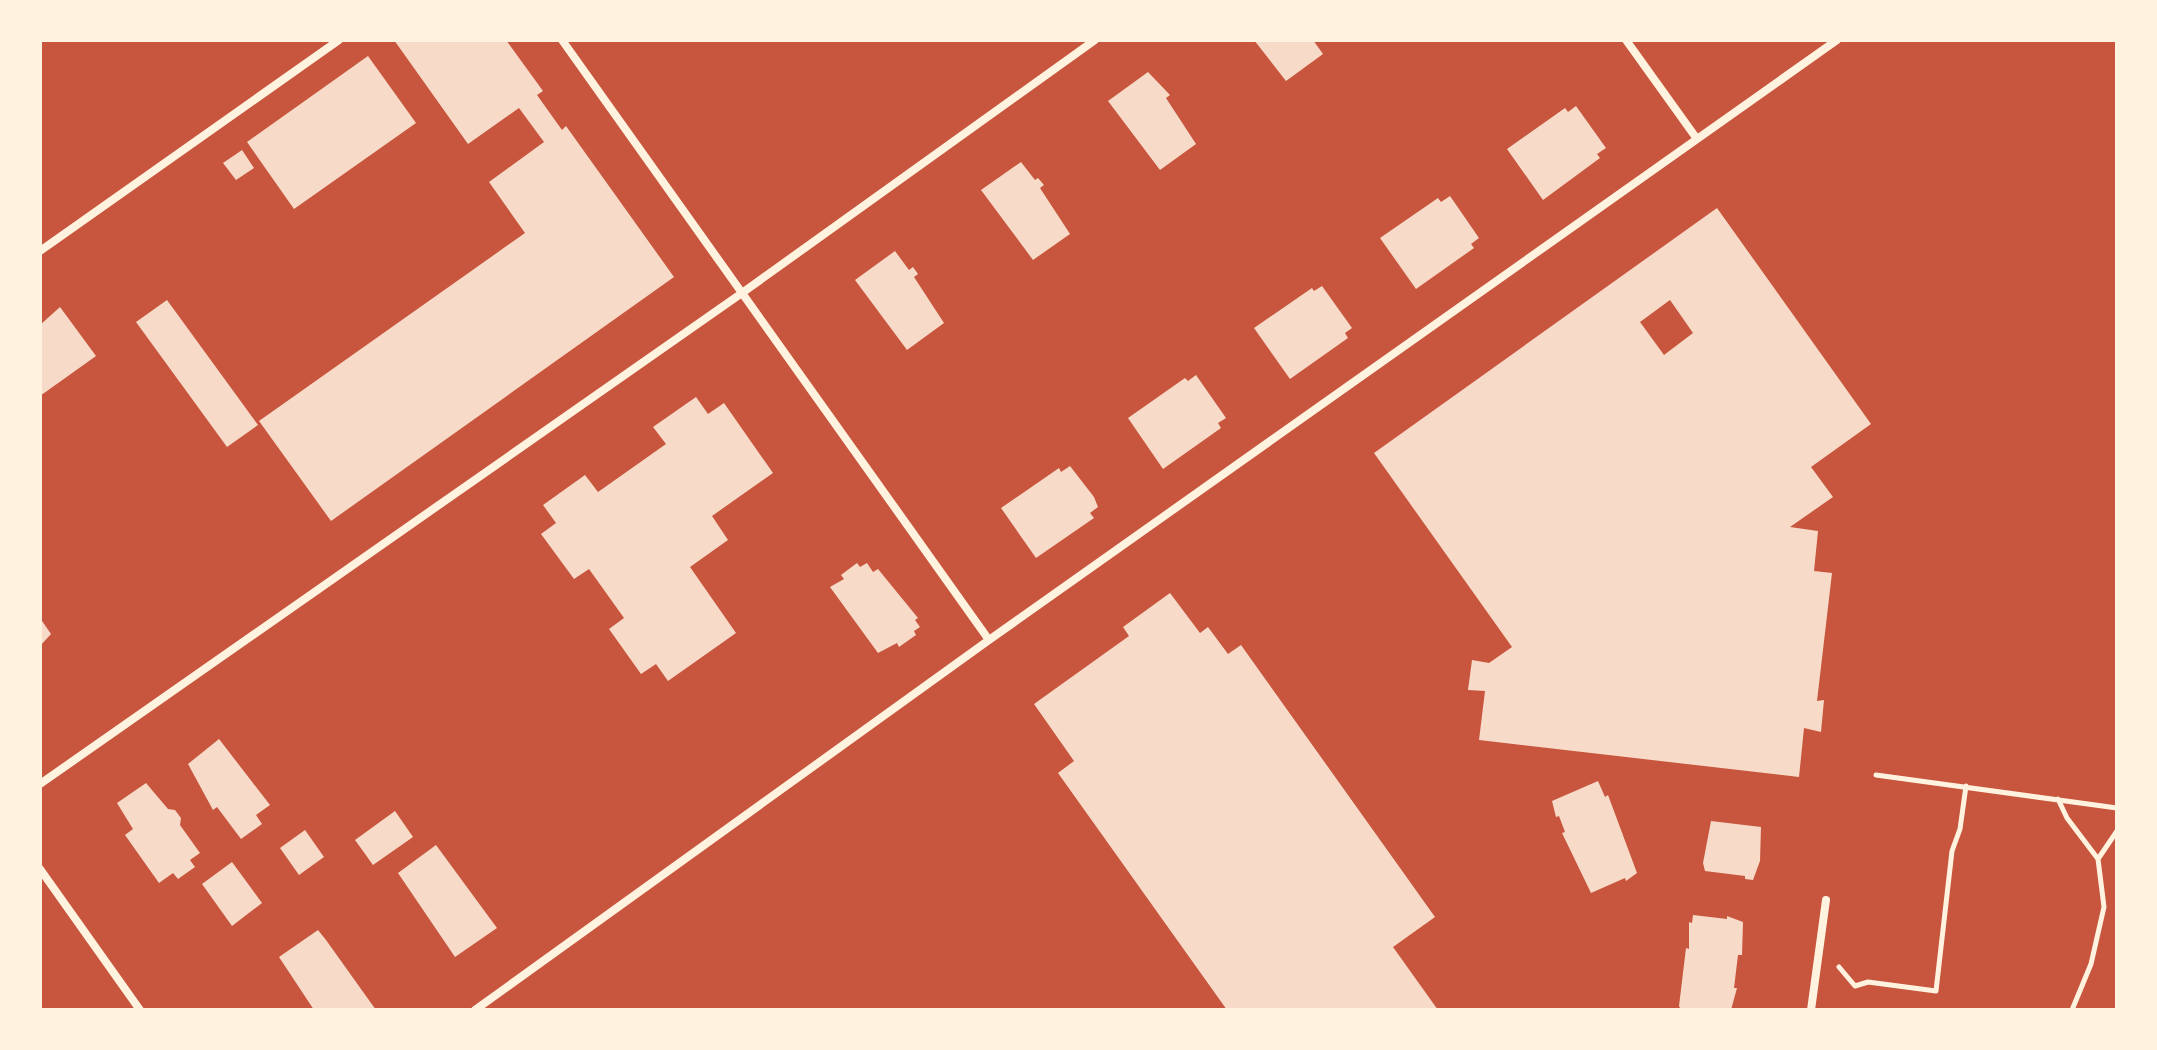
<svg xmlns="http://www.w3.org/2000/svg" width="2157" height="1050" font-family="'PT Sans Narrow',sans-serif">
<rect width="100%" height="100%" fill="#c8553d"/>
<path fill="#f7dbc8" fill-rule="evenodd" d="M394,40H506L543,91L537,95L562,130L566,126L674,277L331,521L259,421L525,233L489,182L544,142L519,108L468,144Z
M1254,40H1313L1323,54L1286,81Z
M368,56L416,123L294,209L247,142Z
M1148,72L1170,95L1166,98L1196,144L1160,170L1108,101Z
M1576,106L1606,148L1597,154L1600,158L1543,200L1507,149L1565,108L1568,112Z
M242,150L254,168L236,180L223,163Z
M1021,162L1035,180L1038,178L1044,185L1040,188L1070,234L1033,260L981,190Z
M1450,196L1479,238L1471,244L1474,248L1416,289L1380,238L1438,198L1441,202Z
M1717,208L1871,424L1811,467L1833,497L1790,527L1818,531L1814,571L1832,573L1817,701L1824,700L1821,732L1804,728L1799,777L1479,740L1485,691L1468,690L1472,660L1489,663L1512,647L1374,453ZM1670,300L1693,333L1664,355L1640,322Z
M895,251L909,270L913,267L918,274L914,277L944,323L907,350L855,280Z
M1322,286L1352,328L1345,333L1348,338L1290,379L1254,328L1312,288L1314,291Z
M167,300L258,425L227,447L136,322Z
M60,307L96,356L40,396V325Z
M1196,375L1226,418L1218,423L1221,428L1163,469L1128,418L1185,378L1188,381Z
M696,397L708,414L724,403L773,473L712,516L728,540L690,567L736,633L668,681L656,664L641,674L609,629L624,618L589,569L574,579L541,534L556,523L543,505L585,475L598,492L666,444L653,427Z
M1070,466L1094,497L1098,507L1090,513L1094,518L1036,558L1001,508L1059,468L1061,472Z
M857,563L860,567L867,563L873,572L878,569L918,618L915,620L920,627L914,631L916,635L899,647L897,643L878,653L830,587L844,579L841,575Z
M1170,593L1200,633L1208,627L1228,654L1241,645L1435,917L1393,947L1438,1010H1227L1058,773L1074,761L1034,704L1129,636L1123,627Z
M40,618L51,634L40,646Z
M219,739L270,805L256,815L262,824L241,839L217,807L213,810L188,764Z
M1598,781L1605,797L1608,795L1637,873L1626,881L1625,878L1591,893L1562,833L1565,832L1559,816L1556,817L1552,801Z
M146,783L168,809L175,810L181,818L180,825L200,853L190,860L195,867L178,879L173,873L159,883L125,835L133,829L117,803Z
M395,811L413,837L373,865L355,840Z
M1711,821L1761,827L1760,861L1753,880L1745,879V876L1705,871L1703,863Z
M305,830L324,857L299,875L280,848Z
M436,845L497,928L455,957L398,873Z
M232,862L262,903L232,926L202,884Z
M1693,915L1727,919V916L1743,922L1742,955H1738L1734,988H1737L1731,1010H1681L1679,1006L1686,948L1689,949V922L1692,923Z
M318,930L326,940L376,1010H314L279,957Z"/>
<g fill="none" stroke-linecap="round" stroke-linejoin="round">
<path stroke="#fff3e0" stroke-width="5" d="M1876,775L2117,808
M2058,799L2067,818L2098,859
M1839,967L1855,986L1868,982L1936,991L1952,851L1960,829L1966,786
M2072,1010L2091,964L2104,907L2098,859L2117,831"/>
<path stroke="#fff3e0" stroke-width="8" d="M562,40L989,640
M1626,40L1697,139
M40,251L339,40
M40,784L742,293L1095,40
M40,869L140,1010
M475,1010L989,640L1837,40
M1811,1010L1826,900"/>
</g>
<rect width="2157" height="1050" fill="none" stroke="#fff3e0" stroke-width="84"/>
</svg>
